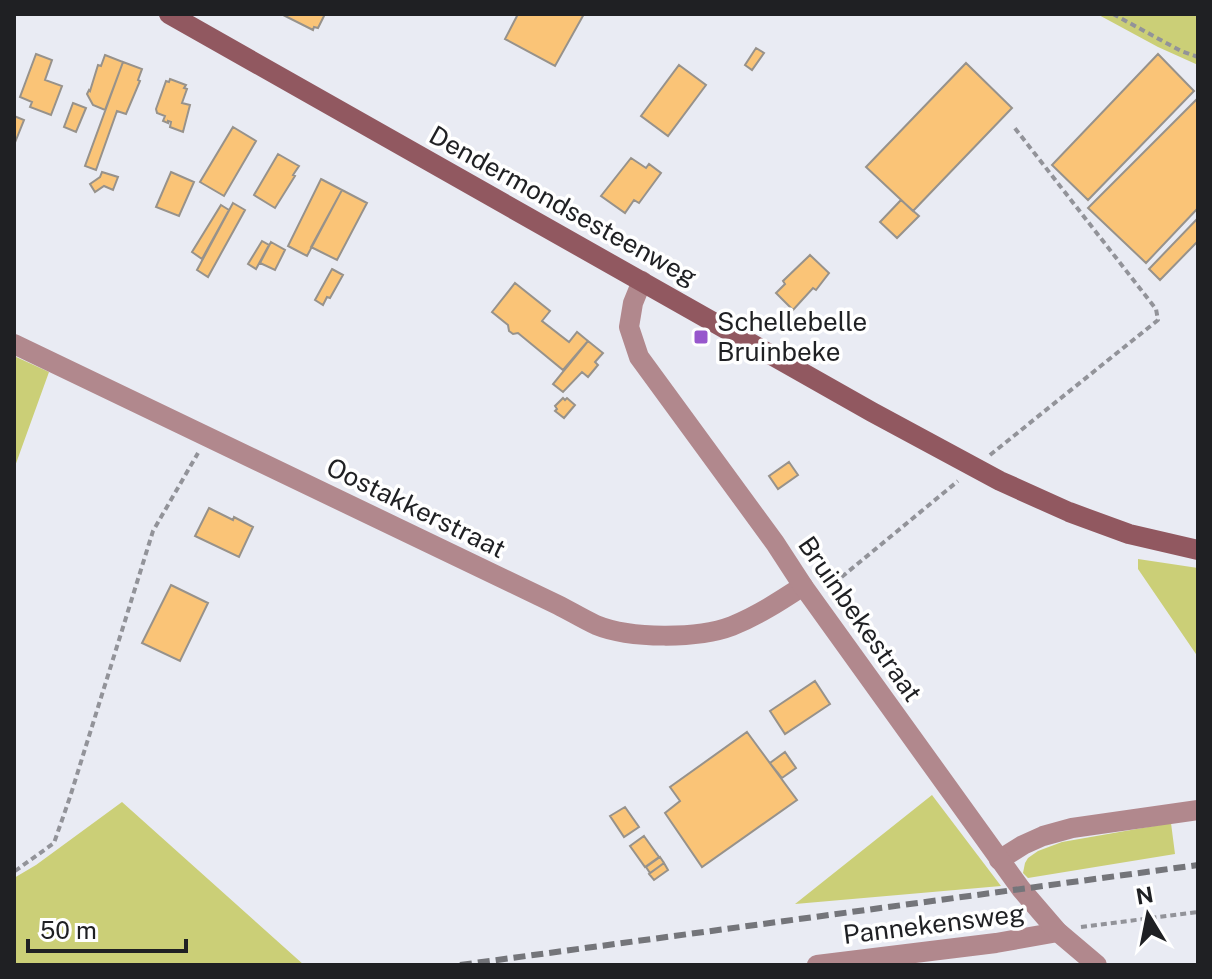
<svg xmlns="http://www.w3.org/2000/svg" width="1212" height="979" font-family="'Public Sans',sans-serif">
<rect width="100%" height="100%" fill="#e9ebf3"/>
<path fill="#cbcf77" d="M1097,14H1198V65L1158,47Z
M14,356L49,372L14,469Z
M1138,559L1198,568V657L1138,569Z
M932,795L1001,886L795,904Z
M122,802L304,965H14V878L36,865Z
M1171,823L1175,854L1028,878L1023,873L1025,863L1028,858L1038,851L1062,842Z"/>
<path fill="#fac477" stroke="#97928b" stroke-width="2" d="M284,14H323L324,16L318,28L314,27L313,30L283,15Z
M518,14H584L555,66L505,39Z
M756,48L764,53L752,70L745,65Z
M36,54L52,60L45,80L62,86L51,115L30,107L32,102L20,97Z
M1158,54L1194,91L1088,200L1052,165Z
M105,55L123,62L105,110L93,105L87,94L89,90L90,91L98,65L101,66Z
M123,62L142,69L138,80L140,81L126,114L117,111L96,170L85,166Z
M966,63L1012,108L913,211L866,167Z
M679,65L706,85L668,136L641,116Z
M170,79L186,85L184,88L187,89L182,103L190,105L183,132L170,127L171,122L168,121V123L163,121L165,116L157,113L156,109L166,81L169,82Z
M1198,98V208L1146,263L1088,208Z
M73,103L86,108L76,132L64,127Z
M14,116L24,120L14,145Z
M233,127L256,141L224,196L200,182Z
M278,154L299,166L293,175L295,176L275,208L254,195Z
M631,158L646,168L649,164L661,173L639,203L634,200L625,213L601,196Z
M102,172L118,177L113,190L104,186L95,192L90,184L100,177Z
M171,172L194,182L179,216L156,207Z
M321,179L342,190L307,256L288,246Z
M342,190L367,203L337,260L311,247Z
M901,200L919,216L897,238L880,222Z
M233,203L245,210L208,277L197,270Z
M221,205L229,210L202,259L192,252Z
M1198,218V241L1160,280L1149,269Z
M262,241L269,245L256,269L248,264Z
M271,242L285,250L275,270L260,263Z
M810,255L829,273L816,290L813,288L793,310L776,293L785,284L783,281Z
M332,269L343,275L330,298L327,297L323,305L315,300Z
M515,283L550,311L542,321L569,342L577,332L588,341L563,370L518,333L513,334L509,331L508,325L492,312Z
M588,341L603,353L595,362L598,365L588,377L582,372L563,392L553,384Z
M563,398L565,400L567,398L575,405L564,418L555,411L557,409L555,406Z
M789,462L798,475L778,489L769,476Z
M209,508L233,520L234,517L253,527L239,557L195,536Z
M171,585L208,603L180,661L142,643Z
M815,681L830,704L785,734L770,711Z
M747,732L797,800L702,867L665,813L680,801L670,787Z
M785,752L796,768L782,778L770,763Z
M625,807L639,827L624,837L610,816Z
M644,836L659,857L645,867L630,846Z
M660,857L664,863L650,873L646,867Z
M664,863L668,870L654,880L649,874Z"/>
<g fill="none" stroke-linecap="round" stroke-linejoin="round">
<path stroke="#929399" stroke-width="4" stroke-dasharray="6 4" stroke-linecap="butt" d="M1113,14L1181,51L1198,57
M990,455L1158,320L1156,309L1014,127
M823,583L838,580L958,481
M15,871L54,843L70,797L153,531L198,453
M1081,927L1198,912"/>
<path stroke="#b1888d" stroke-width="20" d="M14,344L558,605C570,611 583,619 596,625C630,639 698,639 732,626C757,616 780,601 803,586
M999,860L1023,845L1043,836L1072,828L1198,810
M817,965L996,943L1058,932"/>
<path stroke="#b1888d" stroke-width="20" d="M642,281L633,303L629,327L639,357L775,543L803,586L1021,889L1058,932L1097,965"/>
<path stroke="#915860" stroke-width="20" d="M169,14L872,412L1000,481L1069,512L1129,534L1198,550"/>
<path stroke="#74757a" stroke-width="6" stroke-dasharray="12 6" stroke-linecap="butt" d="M460,965L1198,865"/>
</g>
<rect fill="#9757cc" stroke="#fff" stroke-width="3" x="693" y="329" width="16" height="16" rx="4"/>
<g text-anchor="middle" stroke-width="7" stroke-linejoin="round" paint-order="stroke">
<g font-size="26" fill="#1f2023" stroke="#fff">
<text transform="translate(563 206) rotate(29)" y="9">Dendermondsesteenweg</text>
<text transform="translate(416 508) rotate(26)" y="9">Oostakkerstraat</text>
<text transform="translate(860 619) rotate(55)" y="9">Bruinbekestraat</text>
<text transform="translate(934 924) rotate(-7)" y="9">Pannekensweg</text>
</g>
<g font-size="26" fill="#1f2023" stroke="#fff" text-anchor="start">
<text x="717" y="331">Schellebelle<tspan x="717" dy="30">Bruinbeke</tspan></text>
</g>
</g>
<rect width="1212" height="979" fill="none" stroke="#1f2023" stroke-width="32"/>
<g transform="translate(1148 915) rotate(350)" stroke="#ffffff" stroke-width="6" paint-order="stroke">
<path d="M0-6L14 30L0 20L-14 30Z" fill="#1f2023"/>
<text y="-12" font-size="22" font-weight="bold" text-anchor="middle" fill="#1f2023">N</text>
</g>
<path d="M28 939v12h158v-12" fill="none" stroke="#1f2023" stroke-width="4"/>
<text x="40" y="939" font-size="24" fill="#1f2023" stroke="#ffffff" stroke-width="6" paint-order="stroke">50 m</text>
</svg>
